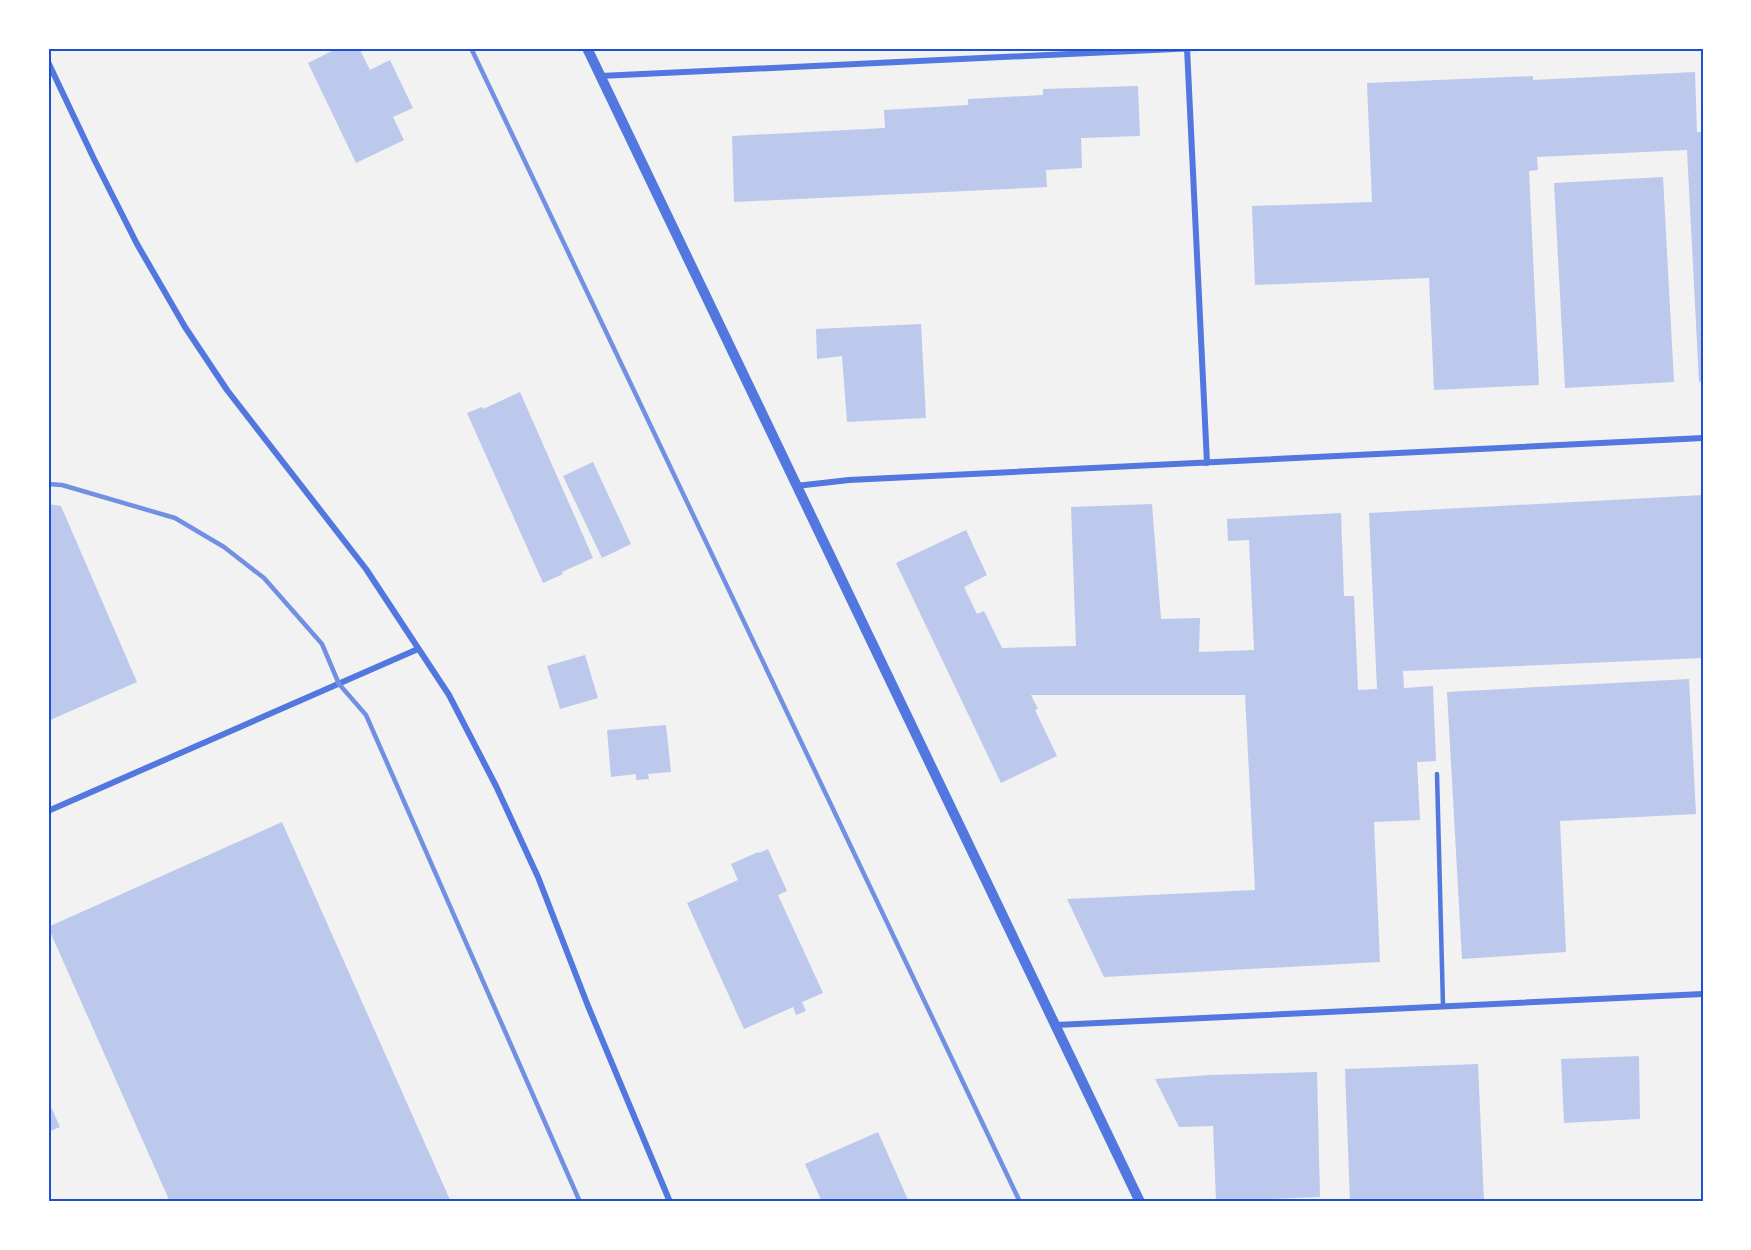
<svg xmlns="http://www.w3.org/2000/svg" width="1751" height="1250" font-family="Poppins,sans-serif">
<rect width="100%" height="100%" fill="#f2f2f2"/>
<path fill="#bdc9ec" d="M338,48H359L370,70L390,60L413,108L393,117L404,140L356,163L308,63Z
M1695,72L1697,132H1703V381L1699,382L1687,150L1537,157L1538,170L1529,171L1539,385L1434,390L1429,278L1255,285L1252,206L1372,202L1367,83L1533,76V80Z
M1138,86L1140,136L1081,138L1082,168L1046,170L1047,187L734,202L732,136L885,128L884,110L968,105V99L1043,95V89Z
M1663,177L1674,382L1565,388L1554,183Z
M921,324L926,418L847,422L842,356L817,359L816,329Z
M520,392L593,558L562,572L563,574L543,583L467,413L482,407L483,409Z
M593,462L631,544L602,558L563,476Z
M1703,495V658L1403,671L1404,688L1433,686L1436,761L1417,762L1420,820L1374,822L1380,962L1104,977L1067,899L1255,890L1245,695H1031L1038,709L1035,710L1057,756L1001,783L896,563L966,530L987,575L964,587L977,614L984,611L1002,648L1076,646L1071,507L1152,504L1161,619L1200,618L1199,652L1254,650L1249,540L1228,541L1227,519L1341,513L1344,596H1354L1358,690L1377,689L1369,513Z
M48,504L61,506L137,682L48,721Z
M585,655L598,698L560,709L547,666Z
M1689,679L1696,814L1560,821L1566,952L1462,959L1447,692Z
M666,725L671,772L648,774L649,779L636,780V774L611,777L607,730Z
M282,822L451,1202H170L48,927Z
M768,849L787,891L778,895L823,993L802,1002L806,1011L796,1015L793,1007L744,1029L687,903L738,880L731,864L758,852L759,853Z
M1639,1056L1640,1119L1564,1123L1561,1059Z
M1478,1064L1484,1202H1350L1345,1069Z
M1317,1072L1320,1197L1216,1201L1213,1126L1179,1127L1155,1079L1210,1075Z
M48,1100L60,1127L48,1132Z
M878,1132L909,1202H822L805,1164Z"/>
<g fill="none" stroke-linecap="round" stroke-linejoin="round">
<path stroke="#5277de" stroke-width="4.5" d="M1437,774L1443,1006"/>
<path stroke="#5277de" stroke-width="6" d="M1187,48L1207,463
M48,62L94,159L137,244L185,327L227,390L366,569L449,695L496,786L538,877L588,1006L670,1202
M600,76L1196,48
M796,486L849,480L1703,438
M48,811L418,649
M1056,1025L1703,994"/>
<path stroke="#5277de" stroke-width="10" d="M587,48L1140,1202"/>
<path stroke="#7290e2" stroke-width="4.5" d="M471,48L1020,1202
M48,484L62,485L175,518L224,547L264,578L322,644L339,684L366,715L580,1202"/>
</g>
<rect width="1751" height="1250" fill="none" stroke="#ffffff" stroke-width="99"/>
<rect x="50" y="50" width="1652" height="1150" fill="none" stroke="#1d4ed8" stroke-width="2"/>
</svg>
